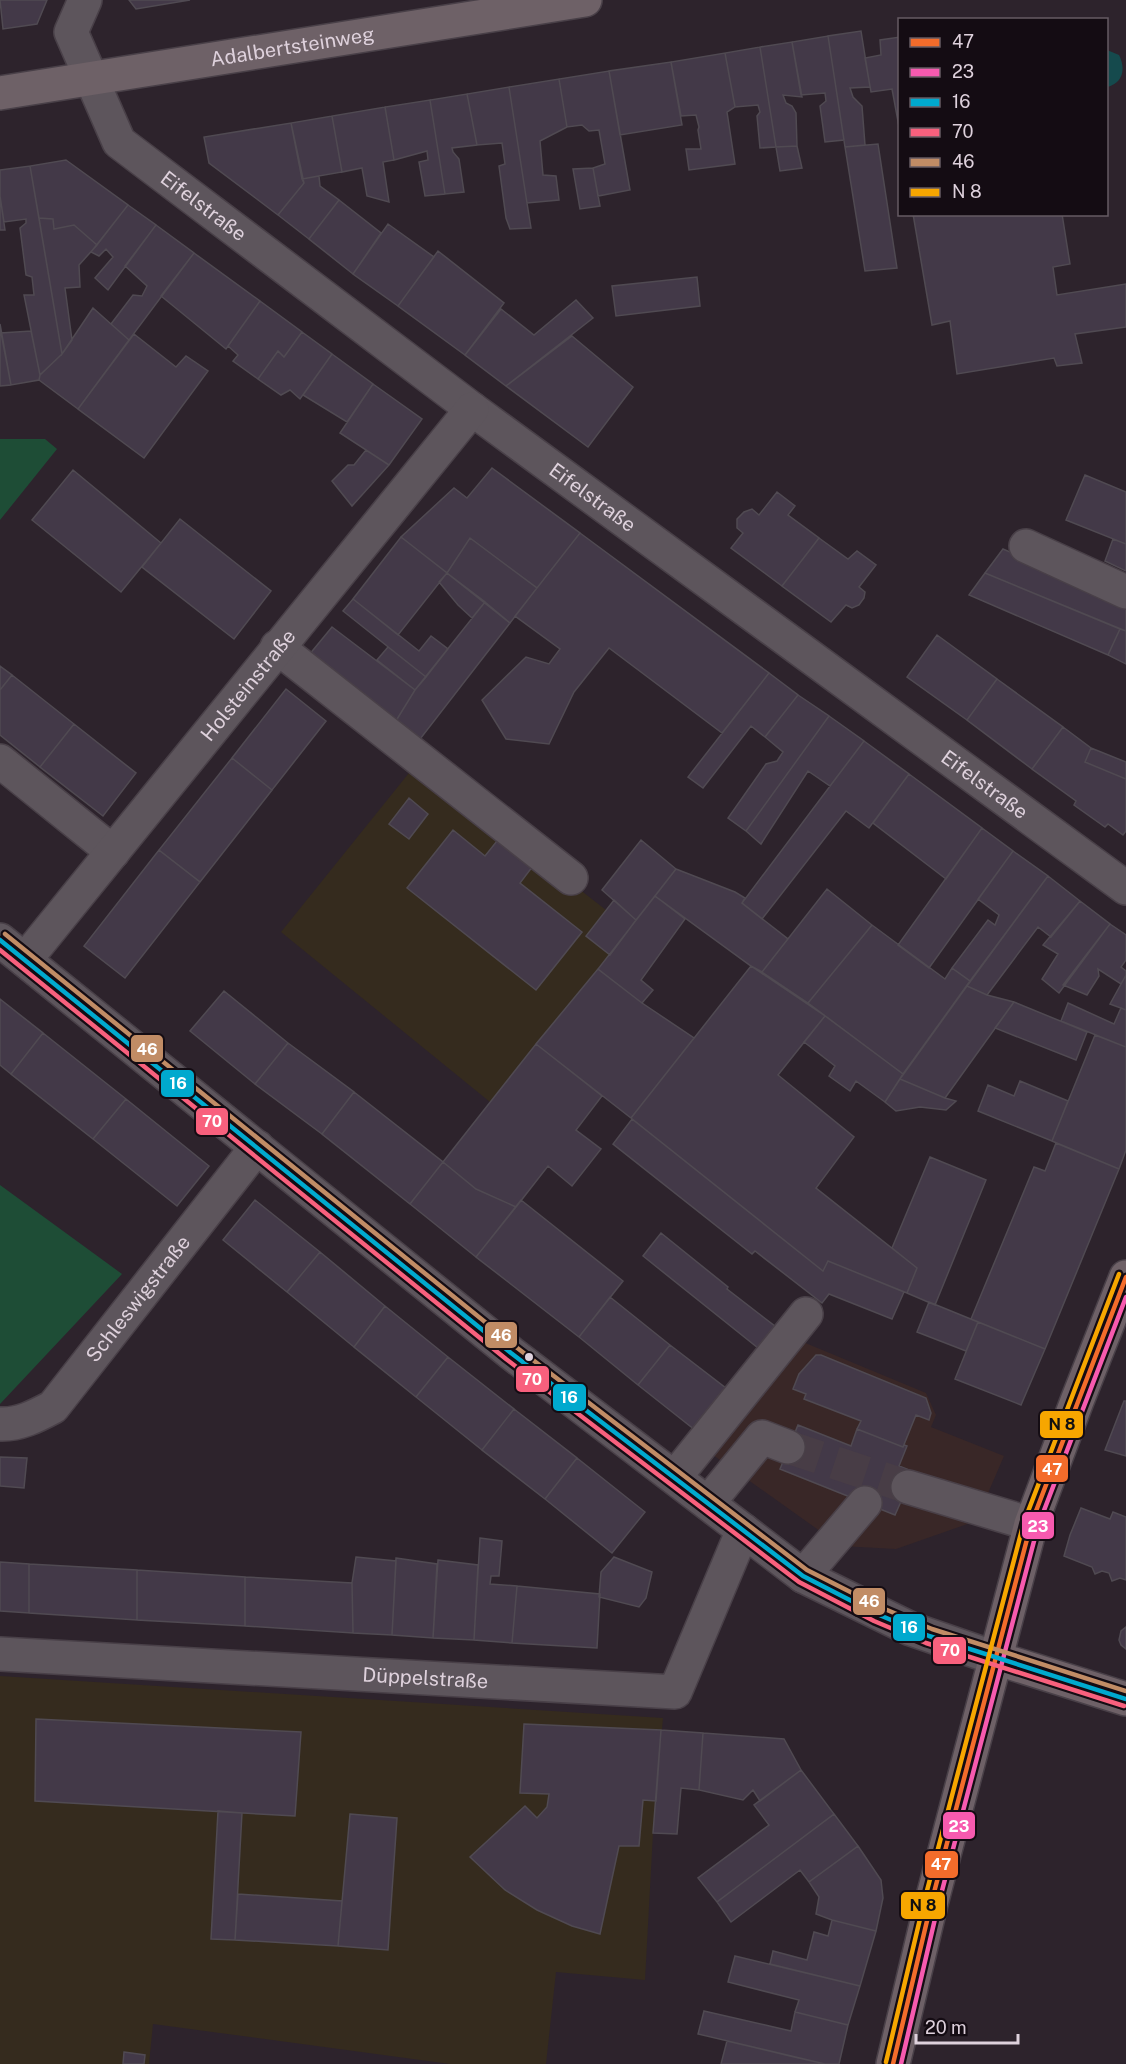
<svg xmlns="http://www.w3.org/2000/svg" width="1126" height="2064" font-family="'Public Sans',sans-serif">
<rect width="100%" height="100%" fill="#2d232c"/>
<path fill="#392727" d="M803,1342L926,1393L936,1415L931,1427L1004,1456L976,1521L896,1549L841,1546L713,1455Z"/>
<path fill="#352b1e" d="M417,763L606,910L586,936L610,955L490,1102L281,932Z
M0,1676L663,1718L653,1833L645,1980L556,1972L546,2064H450L153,2024L149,2064H0Z"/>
<path fill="#1e4d36" d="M0,439H45L57,449L0,520Z
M0,1185L122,1274L0,1404Z"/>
<path fill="#154a4d" d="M1107,50L1119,55C1126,69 1123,83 1107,87Z"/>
<path fill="#433948" stroke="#504a52" stroke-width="1.5" d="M0,0H47L37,24L3,29Z
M129,0H190L136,9Z
M861,31L870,87L850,88L853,97L862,106L865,145L845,147L828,36Z
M828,36L844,140L825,142L820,106L826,101L825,93L801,95L792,42Z
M900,37V132L892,89L871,92L865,58L881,55L880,40Z
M792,42L802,97L783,95L786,103L792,106L796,113L797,146L776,147L760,47Z
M760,47L776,147L760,148L757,116L760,112L758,105L735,107L725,53Z
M725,53L735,107L727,112L735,164L689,170L686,149H701L698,130L699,127L696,115L681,116L671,62Z
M671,62L682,125L620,135L609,71Z
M609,71L630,190L598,196L593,168L605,164L599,130L589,131L582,125L567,127L559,79Z
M559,79L567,127L540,141L543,175L556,176L559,200L527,203L509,87Z
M509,87L527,203L531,228L510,229L506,218L499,166L505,164L502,143L477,145L467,94Z
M467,94L477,145L452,148L453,152L459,159L464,192L445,194L430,100Z
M430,100L445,194L425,196L419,162L428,160L427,151L394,160L385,107Z
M385,107L394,160L383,162L389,202L367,196L362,168L342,172L332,116Z
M332,116L342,172L302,179L291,123Z
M291,123L304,183L278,215L209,163L204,137Z
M878,144L897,268L865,271L845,147Z
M797,146L802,168L780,171L776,147Z
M66,160L128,205L97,245L74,225L54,229L53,219L39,218L30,166Z
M30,166L62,354L40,375L24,295H34L32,277L26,275L20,228L26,223V219L4,222L0,196V170Z
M593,168L600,206L580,209L573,169Z
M319,176L320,186L339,200L309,239L278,215L304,183L302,179Z
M0,196L5,230H0Z
M339,200L381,233L353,274L309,239Z
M128,205L156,225L108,290L95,278L113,257L106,249L99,256L91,252Z
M913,214H1062L1070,264L1053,267L1057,295L1126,284V327L1075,334L1082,363L1057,366L1054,358L957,374L950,321L932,325Z
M39,218L53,219L54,229L74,225L97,245L79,265L80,287L65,288L72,340L62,354Z
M388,224L434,257L398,306L353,274Z
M156,225L194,253L129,340L111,324L133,295L142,296L147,286L125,266Z
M438,251L504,303L465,355L398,306Z
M194,253L260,301L226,349L161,296Z
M697,277L700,306L616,316L612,286Z
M576,300L593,318L506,386L465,355L501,309L534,335Z
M260,301L302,332L284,357L278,351L258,379L233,361L238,355L228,346Z
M93,308L129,340L78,409L39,380L40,375L62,354Z
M0,324L11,385L0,386Z
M31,331L40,375L39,380L11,385L1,333Z
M302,332L332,354L300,399L290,390L281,395L258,379L278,351L284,357Z
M134,334L176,367L186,356L208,371L144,458L78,409Z
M572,336L633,387L588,447L506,386Z
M332,354L373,384L347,422L303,395Z
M373,384L422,419L389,465L340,433Z
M366,450L389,465L352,506L332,481L348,465H354Z
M492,468L580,533L537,588L470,538L447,573L401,537L454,488L467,498Z
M73,470L161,543L121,592L32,520Z
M1085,475L1126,492V544L1066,520Z
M777,492L795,506L788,515L819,538L782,586L731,548L743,533L737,528V519L744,512L752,509L759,515Z
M180,519L271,591L234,639L142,567Z
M580,533L769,673L722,733L609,648L574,692L549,744L506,739L482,700L526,657L549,664L560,649L515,616Z
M401,537L447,573L398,635L353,599Z
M470,538L537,588L510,623L447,573Z
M819,538L848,559L857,551L876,565L859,587L865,592L864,598L859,605L852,608L846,605L831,622L782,586Z
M1113,539L1126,544V571L1105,561Z
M1003,549L1126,602V631L985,573Z
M447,573L485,602L472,618L458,605L439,582Z
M985,573L1120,629L1108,655L969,595Z
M353,599L419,651L431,636L448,649L426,677L343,611Z
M485,602L510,623L417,743L394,724L415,690Z
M332,627L415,690L394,724L309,655Z
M1120,629L1126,631V664L1108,655Z
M937,635L997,679L967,720L907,677Z
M388,647L426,677L415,690L377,660Z
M0,666L12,675L0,690Z
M769,673L798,695L765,737L751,726L703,788L688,777Z
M12,675L74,724L40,767L0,735V690Z
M997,679L1063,727L1032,769L967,720Z
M286,689L326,721L272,790L232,758Z
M798,695L829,716L746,831L728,818L766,764L777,761L783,752L765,737Z
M829,716L864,741L830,786L808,771L761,844L746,831Z
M74,724L136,773L103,816L40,767Z
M1063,727L1091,748L1085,762L1126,779V831L1123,835L1108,824L1105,827L1074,805L1076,801L1032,769Z
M864,741L909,774L869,828L846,811L762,919L742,903Z
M1091,748L1126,762V779L1085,762Z
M232,758L272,790L200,882L159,850Z
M909,774L982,828L946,879L873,823Z
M409,798L428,814L409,839L389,824Z
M982,828L1013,851L929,968L898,945Z
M453,830L485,856L501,836L536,862L520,883L582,932L536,990L407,888Z
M641,840L676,869L636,920L602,890Z
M159,850L200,882L125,978L84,946Z
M1013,851L1048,876L970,981L952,968L988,920L995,925L999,915L978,899Z
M676,869L735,892L745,898L742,903L788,939L762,972L751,966L655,896Z
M1048,876L1080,901L1051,937L1038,927L987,995L967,986Z
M827,889L872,925L808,1003L762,972Z
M655,896L685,919L641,980L653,990L642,1003L598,969Z
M614,900L636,920L610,955L586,936Z
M1080,901L1110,924L1059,993L1042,979L1058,954L1043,945Z
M1110,924L1126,935V960L1121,967L1126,971V975L1121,984L1098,969L1099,976L1087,995L1063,985Z
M872,925L945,979L952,968L970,981L903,1074L808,1003Z
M751,966L825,1016L778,1075L854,1137L816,1188L917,1268L907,1293L828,1261L823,1271L631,1118Z
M598,969L642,1003L694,1038L631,1118L536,1044Z
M1126,975V1010L1110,1004Z
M967,986L987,995L1014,1002L945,1098L900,1079Z
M224,991L288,1043L255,1084L190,1031Z
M0,999L43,1033L11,1074L0,1065Z
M1014,1002L1087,1032L1076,1060L995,1028Z
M1068,1003L1114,1024L1121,1008L1126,1010V1047L1061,1021Z
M825,1016L903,1074L885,1102L856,1081L850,1091L829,1076L835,1066L804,1042Z
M43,1033L126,1099L93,1139L11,1074Z
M1095,1035L1126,1047V1150L1119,1169L1052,1141Z
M288,1043L354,1092L322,1134L255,1084Z
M536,1044L602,1096L576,1130L601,1149L572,1186L548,1166L516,1207L476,1189L443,1162Z
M900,1079L945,1098L956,1101L946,1110L920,1107L896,1111L885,1102Z
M1020,1081L1068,1101L1052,1141L978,1111L988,1085L1014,1096Z
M354,1092L443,1162L410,1204L322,1134Z
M126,1099L209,1166L177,1206L93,1139Z
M632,1119L823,1271L828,1261L904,1292L892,1319L829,1294L822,1303L755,1251L752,1254L613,1144Z
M1056,1143L1119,1169L1045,1349L971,1319L1034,1167L1045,1171Z
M930,1157L986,1180L935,1305L907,1293L917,1268L892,1248Z
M443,1162L476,1189L516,1207L476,1257L410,1204Z
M255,1200L320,1252L287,1292L223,1240Z
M521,1200L623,1281L579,1337L476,1257Z
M661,1233L728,1287L727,1289L780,1330L763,1352L643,1256Z
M320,1252L385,1306L354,1347L287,1292Z
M610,1297L670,1345L638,1385L579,1337Z
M929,1302L978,1322L966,1351L917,1332Z
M385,1306L448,1357L416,1397L354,1347Z
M978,1322L1045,1349L1021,1405L955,1379Z
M670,1345L731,1392L700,1434L638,1385Z
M816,1355H821L926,1398L931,1413L929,1420L916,1415L903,1447L857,1429L861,1421L804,1399L806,1394L793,1389L799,1374Z
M448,1357L514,1409L482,1450L416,1397Z
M1124,1401H1126V1456L1105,1450Z
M514,1409L577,1458L545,1499L482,1450Z
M798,1425L851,1446L857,1429L903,1447L904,1445L907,1446L899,1466L914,1472L895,1515L780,1469Z
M0,1457L27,1458L24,1488L0,1486Z
M577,1458L645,1512L612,1553L545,1499Z
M1081,1508L1110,1519L1113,1512L1126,1517V1580L1120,1578L1112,1581L1109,1573L1102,1571L1095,1574L1092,1567L1064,1556L1070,1535Z
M480,1538L502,1541L499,1576H491L490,1584L517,1586L512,1643L474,1640Z
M356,1557L396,1561L392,1635L353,1633L352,1583Z
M614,1557L652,1572L646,1598L639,1607L599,1597L601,1572Z
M396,1558L437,1564L433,1638L392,1635Z
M438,1560L478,1565L474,1640L433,1638Z
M0,1562L29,1564V1613L0,1611Z
M29,1564L137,1570V1620L29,1613Z
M137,1570L245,1577V1626L137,1620Z
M245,1577L352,1583L353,1633L245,1626Z
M517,1586L600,1594L597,1648L512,1643Z
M1126,1627V1649L1121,1645L1119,1640L1121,1631Z
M36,1719L301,1732L295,1816L35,1801Z
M524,1724L661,1730L656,1801L643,1800L639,1846H619L600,1934L572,1926L537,1910L505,1890L470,1857L525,1806L537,1818L547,1807L549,1794L520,1793Z
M661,1730L703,1733L699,1790L681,1788L677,1834L653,1833Z
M703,1733L784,1739L801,1770L760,1801L753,1790L743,1800L699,1790Z
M801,1770L834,1814L717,1902L698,1878L769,1825L754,1805Z
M218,1811L242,1813L235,1940L211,1939Z
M350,1814L397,1818L388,1950L338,1946Z
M834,1814L858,1846L809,1882L800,1870L731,1922L717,1902Z
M858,1846L881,1880L883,1898L876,1931L832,1920L816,1914L819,1897L809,1882Z
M238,1894L342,1901L338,1946L235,1940Z
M832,1920L876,1931L860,1986L770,1964L773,1951L807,1960L814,1932L828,1936Z
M735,1956L860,1986L848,2025L795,2012L799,2000L728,1982Z
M704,2011L791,2031L795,2012L848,2025L839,2064H825L698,2034Z
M727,2041L790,2056L825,2064H721Z
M124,2052L145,2055L144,2064H123Z"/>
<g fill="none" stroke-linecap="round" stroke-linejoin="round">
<path stroke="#483d46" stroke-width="33" stroke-dasharray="33 16" stroke-linecap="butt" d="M788,1447L908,1487"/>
<g stroke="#494048" stroke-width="36">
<g id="minor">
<path id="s1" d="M85,0L71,32L119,142L472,409L1126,888"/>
<path d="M1026,546L1126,592"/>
<path d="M277,647L571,878"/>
<path d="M0,761L113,852"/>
<path d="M0,940L511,1353L803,1576L911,1629L995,1658"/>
<path id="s2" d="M25,960L472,409"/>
<path id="s3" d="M0,1424C19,1425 36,1416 53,1407L257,1147"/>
<path d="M675,1477L806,1314"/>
<path d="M908,1487L1031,1524"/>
<path d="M708,1503L762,1437L788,1447"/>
<path d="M803,1576L865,1503"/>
<path id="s4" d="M0,1654L675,1692L743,1530"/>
</g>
</g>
<g stroke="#494048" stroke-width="36">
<g id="major">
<path id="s5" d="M0,93L585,0"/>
<path d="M995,1658L1126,1699"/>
<path d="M893,2064L931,1904L1031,1524L1077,1401L1126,1277"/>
</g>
</g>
<use href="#minor" stroke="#5d555c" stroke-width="33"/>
<use href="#major" stroke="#6e6167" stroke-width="33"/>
<g stroke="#140c13" stroke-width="9">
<path id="bus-1" d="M893,2064L931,1904L1031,1524L1126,1277"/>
</g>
<g stroke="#140c13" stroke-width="9">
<path id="bus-2" d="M901,2064L938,1906L1038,1526L1126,1297"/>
</g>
<g stroke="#140c13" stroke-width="9">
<path id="bus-3" d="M0,940L511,1353L803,1576L877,1614L929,1636L1126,1699"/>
</g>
<g stroke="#140c13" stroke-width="9">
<path id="bus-4" d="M0,950L506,1359L799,1582L874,1621L926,1643L1124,1706"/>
</g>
<g stroke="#140c13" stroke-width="9">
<path id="bus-5" d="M5,934L516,1347L807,1570L880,1607L932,1629L1126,1691"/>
</g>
<g stroke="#140c13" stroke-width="9">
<path id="bus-6" d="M886,2062L924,1902L1024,1522L1119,1274"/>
</g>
<use href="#bus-1" stroke="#f36c2b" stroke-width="4.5"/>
<use href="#bus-2" stroke="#f75aaf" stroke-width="4.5"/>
<use href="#bus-3" stroke="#00a9ce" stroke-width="4.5"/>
<use href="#bus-4" stroke="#f8607d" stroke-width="4.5"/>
<use href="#bus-5" stroke="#c18c65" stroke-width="4.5"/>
<use href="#bus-6" stroke="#f7a600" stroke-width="4.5"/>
</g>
<circle fill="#ded1dc" stroke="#140c13" stroke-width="2" cx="529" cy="1357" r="5"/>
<g text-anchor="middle" stroke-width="4.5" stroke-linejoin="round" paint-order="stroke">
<g font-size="20" fill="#ded1dc" stroke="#140c13">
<text dy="7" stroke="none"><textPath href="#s5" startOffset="296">Adalbertsteinweg</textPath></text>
<text dy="7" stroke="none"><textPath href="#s1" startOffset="261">Eifelstraße</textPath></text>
<text dy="7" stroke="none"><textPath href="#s1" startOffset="747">Eifelstraße</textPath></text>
<text dy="7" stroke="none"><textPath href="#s2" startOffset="354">Holsteinstraße</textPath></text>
<text dy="7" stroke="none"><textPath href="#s1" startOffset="1233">Eifelstraße</textPath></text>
<text dy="7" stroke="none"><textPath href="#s3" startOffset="194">Schleswigstraße</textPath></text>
<text dy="7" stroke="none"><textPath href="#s4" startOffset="426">Düppelstraße</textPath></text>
</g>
</g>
<g stroke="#140c13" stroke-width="2">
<rect x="130" y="1034" width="34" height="29" rx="6" fill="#c18c65"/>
<rect x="160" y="1069" width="35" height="29" rx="6" fill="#00a9ce"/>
<rect x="195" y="1107" width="34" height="29" rx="6" fill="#f8607d"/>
<rect x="484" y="1321" width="34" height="28" rx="6" fill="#c18c65"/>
<rect x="515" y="1365" width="35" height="28" rx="6" fill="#f8607d"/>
<rect x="552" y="1383" width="35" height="29" rx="6" fill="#00a9ce"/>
<rect x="1039" y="1410" width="45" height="29" rx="6" fill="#f7a600"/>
<rect x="1035" y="1454" width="34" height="29" rx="6" fill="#f36c2b"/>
<rect x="1021" y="1511" width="34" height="29" rx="6" fill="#f75aaf"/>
<rect x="852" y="1587" width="34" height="29" rx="6" fill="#c18c65"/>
<rect x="892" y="1613" width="34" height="29" rx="6" fill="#00a9ce"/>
<rect x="932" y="1636" width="35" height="29" rx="6" fill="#f8607d"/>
<rect x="942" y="1811" width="34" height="29" rx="6" fill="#f75aaf"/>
<rect x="924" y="1850" width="35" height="29" rx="6" fill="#f36c2b"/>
<rect x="900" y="1891" width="46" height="29" rx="6" fill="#f7a600"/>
</g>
<g font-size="16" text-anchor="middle" font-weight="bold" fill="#fff">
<text x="147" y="1055">46</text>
<text x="178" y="1089">16</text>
<text x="212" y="1127">70</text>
<text x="501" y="1341">46</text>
<text x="532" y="1385">70</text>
<text x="569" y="1403">16</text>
<text x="1052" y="1475">47</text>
<text x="1038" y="1532">23</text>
<text x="869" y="1607">46</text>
<text x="909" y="1633">16</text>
<text x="950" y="1656">70</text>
<text x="959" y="1832">23</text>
<text x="941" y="1870">47</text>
</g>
<g font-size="16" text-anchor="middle" font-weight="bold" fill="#111">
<text x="1062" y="1430">N 8</text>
<text x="923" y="1911">N 8</text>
</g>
<rect x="898" y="18" width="210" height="198" fill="#140c13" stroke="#655b63" stroke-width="1.5"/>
<rect x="910" y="38" width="30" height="9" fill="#f36c2b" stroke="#655b63" stroke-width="1.5"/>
<text x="952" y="48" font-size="18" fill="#ded1dc">47</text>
<rect x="910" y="68" width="30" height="9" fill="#f75aaf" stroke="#655b63" stroke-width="1.5"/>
<text x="952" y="78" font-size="18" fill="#ded1dc">23</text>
<rect x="910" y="98" width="30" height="9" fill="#00a9ce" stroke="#655b63" stroke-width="1.5"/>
<text x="952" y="108" font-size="18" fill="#ded1dc">16</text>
<rect x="910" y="128" width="30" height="9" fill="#f8607d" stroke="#655b63" stroke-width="1.5"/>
<text x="952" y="138" font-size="18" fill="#ded1dc">70</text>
<rect x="910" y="158" width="30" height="9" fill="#c18c65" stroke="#655b63" stroke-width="1.5"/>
<text x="952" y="168" font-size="18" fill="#ded1dc">46</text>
<rect x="910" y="188" width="30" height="9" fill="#f7a600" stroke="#655b63" stroke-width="1.5"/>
<text x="952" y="198" font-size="18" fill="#ded1dc">N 8</text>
<path d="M916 2034v9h102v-9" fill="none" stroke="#ded1dc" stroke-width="3"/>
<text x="925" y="2034" font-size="18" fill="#ded1dc" stroke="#140c13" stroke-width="4.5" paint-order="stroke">20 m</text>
</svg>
